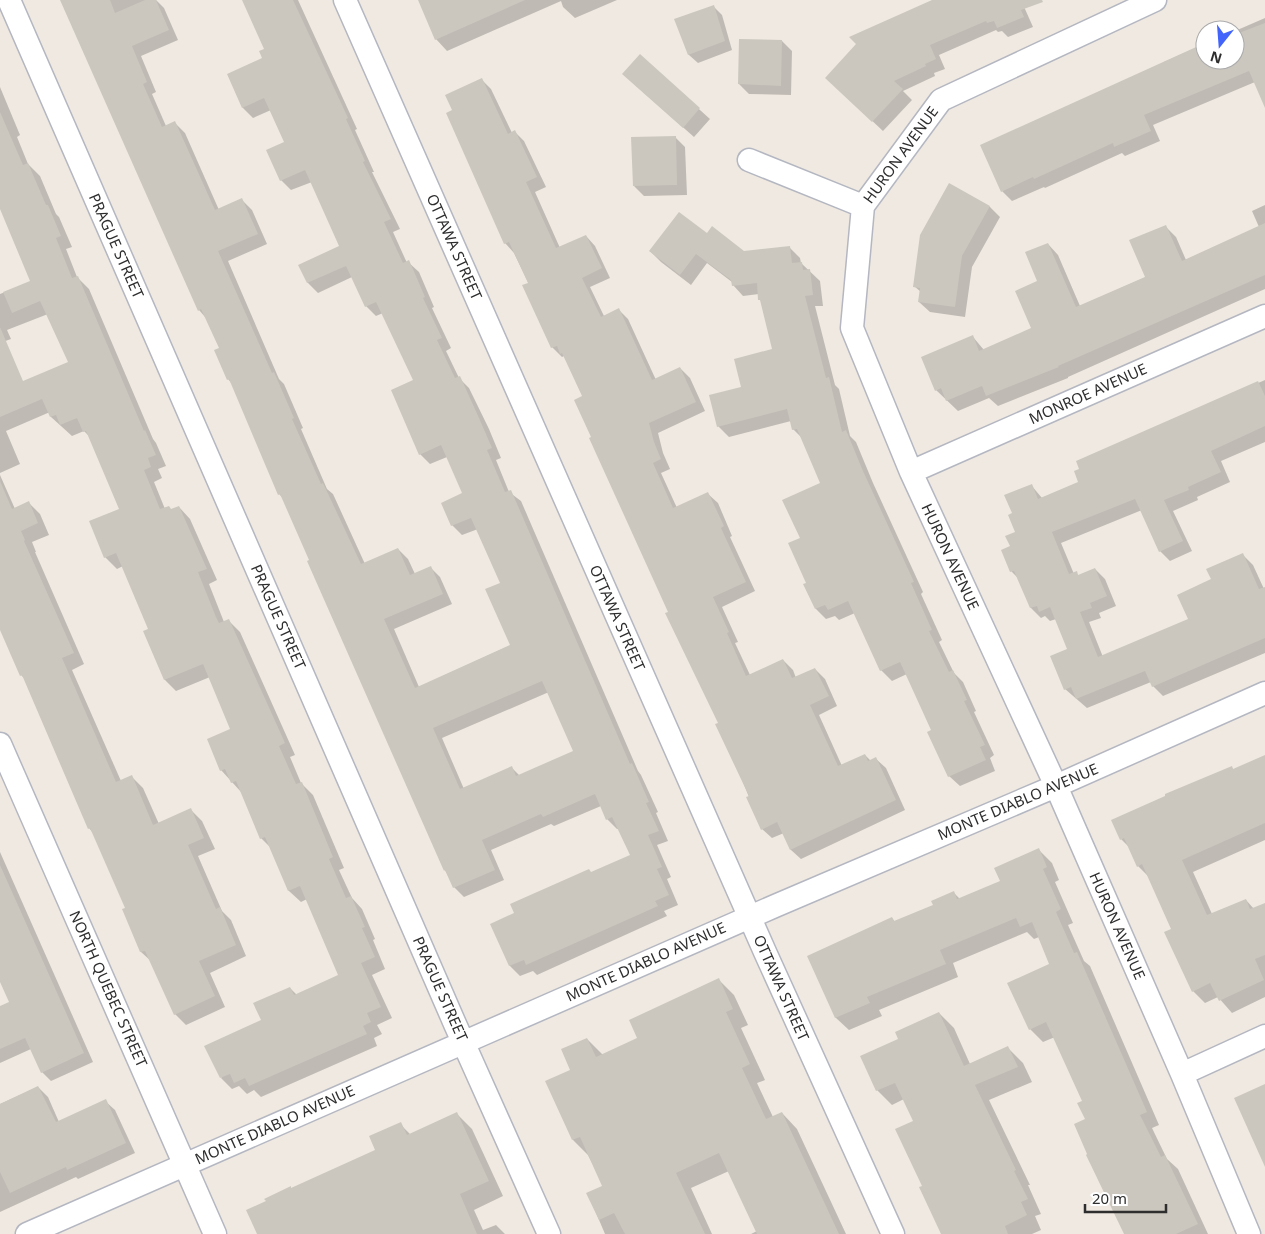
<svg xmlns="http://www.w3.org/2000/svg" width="1265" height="1234" font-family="'Noto Sans',sans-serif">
<rect width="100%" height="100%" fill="#efe9e1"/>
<path fill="#0003" fill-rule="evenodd" d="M62,0H156L164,8L178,40L141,56L156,92L152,94L166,126L175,123L185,133L219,210L242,200L252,210L267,244L228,261L279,379L284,384L303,428L301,429L327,489L333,494L365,564L398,549L408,559L415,574L430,567L440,577L452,604L394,629L419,687L511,645L501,583L478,529L462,535L452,525L464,494L447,457L430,464L420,454L414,381L383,313L376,316L366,306L352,277L318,293L308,283L300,265L341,247L312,182L291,190L281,180L268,150L286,142L271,110L253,118L243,108L228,75L264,58L266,50L243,0H298L357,129L355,130L374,172H372L400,229L393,232L407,263L408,262L419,272L434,307L432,308L451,348L446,351L459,378L469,388L489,429L501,458L496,460L509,492L521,501L638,771L641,775L658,812L656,813L668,841L657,845L671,877L667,879L678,905L664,911L667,916L537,975L533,971L520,976L510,966L492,924L516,914L591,873L631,856L619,829H617L607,819L601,806L554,826L551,824L491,850L504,880L464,897L454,887L445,870L284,499L279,494L232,384L228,379L220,348L206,318L199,310ZM549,692L575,752L520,776L512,768L464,789L442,738Z
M430,0H617L575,18L563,7L561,1L447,51L436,39Z
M933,0H1021L1033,27L1008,37L1002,31L998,32L996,30L939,55L945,69L934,73L935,76L903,91L912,100L883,131L836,87Z
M714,7L722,15L732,50L698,63L689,55L676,19Z
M1265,18V103L1255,82L1153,125L1160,141L1125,156L1122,153L1045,188L1044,187L1012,201L1002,191L1165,63L1164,62L1205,44V60H1235V31Z
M782,41L792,51L791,95L749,94L739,84Z
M640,56L710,119L694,137L634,84Z
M482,80L491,89L512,133L515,132L524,141L546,187L535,192L560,248L586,236L595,246L610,278L590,287L604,316L619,310L628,319L656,380L680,368L690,378L705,411L658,433L663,453L670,469L661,473L677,508L708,494L718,503L732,536L730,537L755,591L722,607L738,642L735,643L750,675L783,660L793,670L796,678L815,669L825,679L837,706L819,715L842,766L865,755L871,761L876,759L886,768L905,810L801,859L791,850L784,833L772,838L762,829L719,723L593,438L584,396L564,356L562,357L552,347L529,284L514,253L505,243L453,111Z
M0,87L20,135L17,137L28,164L40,176L56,214L59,217L72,247L66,249L77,277L89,289L153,439L156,443L166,466L158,469L162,478L154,482L165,509L172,510L179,507L190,519L217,580L209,584L224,622L229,621L240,632L295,755L290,757L301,783L313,795L344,868L339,870L352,898L362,909L375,939L373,940L385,969L372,975L392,1018L377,1025L382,1034L374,1038L377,1046L261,1097L254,1090L247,1094L239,1086L232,1089L221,1078L262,1021L290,988L297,995L340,976L307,899L301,902L289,891L271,848L261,838L242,793L221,770L232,730L210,677L176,691L165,680L145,632L150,630L123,566L117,569L105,557L120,510L90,437L84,431L72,436L51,417L50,412L6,431L20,464L0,473V392L70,363L48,314L7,330L11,339L0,343V294L32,281L0,207Z
M675,137L685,147L687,195L644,196L634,186Z
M950,185L990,207L1000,217L972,267L965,317L930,312L919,302L921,292L914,286Z
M1265,205V289L1068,377V378L998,406L989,398L958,411L936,390L973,337L984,350L1033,329L1039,282L1048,244L1058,255L1080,306L1146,277L1165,226L1176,237L1186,260L1259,227L1252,211Z
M707,235L743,252L790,248L800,258L801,263L820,281L823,306H815L835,385L839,389L850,436L856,442L873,483L923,592L921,594L942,640L939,642L954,673L963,682L976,711L974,712L994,755L990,758L995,771L960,786L949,776L932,731L907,674L892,681L881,670L855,613L839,620L835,616L826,619L816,609L808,583L801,539L822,484L803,439L793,429L791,421L729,437L718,426L743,388L774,350L759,294L743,296L733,285L732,282L707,263L691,285L661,262L650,251Z
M1265,380V442L1221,461L1230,482L1197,497L1198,500L1173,511L1192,551L1170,561L1160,551L1142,510L1061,543L1074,574L1076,573L1079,576L1095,569L1105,579L1116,606L1099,613L1101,618L1089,622L1103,657L1190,620L1213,580L1243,555L1253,565L1264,589L1265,588V653L1163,696L1153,686L1151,682L1087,708L1065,689L1068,649L1056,619L1050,621L1045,616L1041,618L1031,608L1019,579L1012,572L1003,551L1011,547L1017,533L1014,514L1031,485L1042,498L1080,482L1081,470L1078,462Z
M0,475L15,509L29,503L40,514L49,535L32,542L36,552H35L84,664L72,670L121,781L131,776L143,788L159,824L191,810L202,821L215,849L198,856L222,911L231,920L246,956L210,973L225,1007L186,1025L175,1014L151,961L141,952L127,908L93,833L89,828L25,679L21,675L1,630Z
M1265,756V840L1193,872L1212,914L1246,900L1254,909L1265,904V997L1232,1013L1218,997L1205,1003L1193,991L1173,929L1149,877L1138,866L1130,848L1121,839L1232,768L1234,770Z
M1039,850L1052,863L1059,880L1055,882L1073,923L1068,925L1084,961L1090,966L1159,1125L1152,1128L1167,1159L1178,1169L1208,1234H1125L1086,1120L1083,1101L1055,1037L1043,1042L1030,1029L1051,965L1039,937L1034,939L1027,932L953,963L958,977L879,1010L882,1016L849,1030L836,1018L808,957L892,918L895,922L935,905L954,893L960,899L1002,881Z
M0,852L93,1062L51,1081L42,1072L31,1049L0,1063V1008L11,1003L0,977Z
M719,980L734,995L748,1025L741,1028L765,1080L757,1083L773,1117L782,1113L797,1129L846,1234H751L757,1231L729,1171L691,1188L712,1234H605L588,1194L604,1186L588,1155L573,1140L572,1071L587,1039L603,1055L639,1038Z
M939,1013L954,1028L970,1064L1008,1048L1023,1063L1032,1082L989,1100L1030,1185H1028L1041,1214L1035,1216L1041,1230L1032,1234H942L924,1187L915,1122L904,1099L892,1105L877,1090L899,1039Z
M38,1087L48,1097L59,1122L105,1101L115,1110L135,1153L78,1179L76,1177L0,1212V1104Z
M457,1114L472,1129L503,1196L474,1210L483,1230L496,1225L505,1234H258L292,1189L377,1150L400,1124L411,1135Z"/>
<path fill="#cbc7bf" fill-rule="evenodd" d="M60,0H110L115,13L145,0H156L169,30L132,46L147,82L143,84L162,127L175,121L215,210L242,198L258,234L218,251L272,373L274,372L294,418L292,419L321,484L323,483L361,564L398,548L410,575L431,566L443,594L384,619L415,688L510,645L485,589L500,583L471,518L451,526L441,503L462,493L441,445L419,455L391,390L413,380L376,302L365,307L346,266L307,283L298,265L339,246L305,170L280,181L266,150L284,142L264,98L242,108L227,74L262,58L259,51L264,49L242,0H293L348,118L346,119L365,161L363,162L391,219L384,222L403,263L409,260L425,297L423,298L442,338L437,340L455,378L460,376L479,418L492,448L487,450L505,492L511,490L630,764L632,763L649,802L646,803L659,831L648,835L662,867L657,869L669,895L655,901L658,906L526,965L524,960L509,966L490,924L514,913L510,904L589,869L591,872L630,855L612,817L606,820L595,794L543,817L541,814L482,840L495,870L453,888L445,870L444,871L307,561L309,560L280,494L278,495L229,379L227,380L214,350L219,348L201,309L198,311ZM542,681L573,751L516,776L512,766L460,789L433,728Z
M418,0H525L435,40Z
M932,0H1042L1043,2L1021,10L1024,17L997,28L994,21L987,23L986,21L930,45L936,59L925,64L926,66L894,81L903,89L872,122L825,78L856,44L849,37Z
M714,5L725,41L688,55L674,19Z
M1265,23V108L1249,71L1144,115L1151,131L1114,147L1113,143L1034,179L1033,177L1001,192L980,145L1205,43V60H1235V30L1238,29L1239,33Z
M739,39L782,40L781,86L738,84Z
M640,54L700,108L683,128L622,74Z
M482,78L508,134L515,130L537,177L526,182L556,248L586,235L602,268L582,278L601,317L619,308L652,380L680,367L696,402L649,423L654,442L661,459L653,463L673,508L708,492L724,526L721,528L746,582L713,597L729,632L727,633L746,676L783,659L792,678L815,668L829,696L810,705L838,766L865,754L868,761L876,757L896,800L790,850L777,822L761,830L746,797L749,796L715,724L718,723L665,613L668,612L589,438L591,437L574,400L582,396L562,353L560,354L557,346L551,348L522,285L528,283L509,242L504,244L446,113L452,110L445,95Z
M0,112L23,165L28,163L46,205H48L61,236L56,238L72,278L78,276L144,431L145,430L156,455L148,458L151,467L144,470L160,509L169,506L171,509L179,506L207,569L198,572L216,617L219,623L229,619L285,743L279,746L296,784L302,782L333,857L329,859L346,898L351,896L365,927L362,928L375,957L361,963L381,1007L367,1013L371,1022L363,1026L367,1034L249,1086L245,1078L234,1083L230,1074L220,1078L204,1046L261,1020L253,1003L290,987L294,995L338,975L300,886L288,891L265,837L260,839L236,781L231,783L225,769L220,771L207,739L230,729L203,664L164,680L143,631L148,629L116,553L104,558L89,521L119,509L86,431L83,432L77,418L60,425L56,415L50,417L42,399L0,417V327L23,381L68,362L40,301L12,313L3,292L30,281L0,209Z
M676,136L677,185L633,186L631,137Z
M949,183L990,206L962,256L955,307L918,302L920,288L913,287L920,235Z
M679,212L707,233L712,226L744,251L790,246L792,263L802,262L803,270L810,269L813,295L805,296L826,378L829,377L842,432L846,430L863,471L914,582L911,583L932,630L929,631L949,672L953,670L967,700L964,701L985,745L980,747L986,760L948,777L927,732L931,730L900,662L880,671L848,601L828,610L825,605L815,609L803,584L806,583L788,543L800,538L782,500L820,483L797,429L792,430L787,409L717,427L709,395L741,387L734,359L772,349L760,300H758L757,283L732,286L731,280L696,254L680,275L649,251Z
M1265,223V275L1058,366L1059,367L986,396L982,386L946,401L941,388L935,391L921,357L973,335L979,351L1031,328L1015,291L1037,281L1025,252L1048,243L1076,307L1145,277L1129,240L1166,225L1182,261Z
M1258,381L1265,396V426L1211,451L1221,472L1188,487L1189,490L1164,500L1183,541L1159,552L1135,499L1052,532L1069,574L1077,571L1078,575L1095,568L1107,596L1090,603L1092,608L1080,612L1098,657L1188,619L1177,595L1211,579L1206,569L1243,553L1259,589L1265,587V638L1152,687L1145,671L1076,699L1071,687L1064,690L1050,656L1067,649L1050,607L1039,612L1037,606L1030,608L1014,571L1010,572L1001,550L1010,546L1005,536L1015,532L1008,515L1012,513L1004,495L1032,484L1038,499L1078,482L1074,471L1079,469L1076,461Z
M0,481L12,509L29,501L38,523L21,531L25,540L24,541L74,653L62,658L116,782L132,775L153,825L191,808L204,838L188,845L216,909L220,907L236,945L199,961L215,996L174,1015L145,951L140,952L122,909L125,908L90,828L88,829L22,675L20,676L0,630Z
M1265,755V823L1182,860L1207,915L1246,899L1250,909L1265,903V955L1255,959L1264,980L1219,1001L1210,983L1192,992L1164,932L1171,929L1142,864L1137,867L1124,838L1120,840L1111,820L1165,796V794L1232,766L1233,769Z
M1039,848L1047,867L1043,869L1061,909L1056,912L1074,953L1077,952L1147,1112L1140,1115L1161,1157L1165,1155L1198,1224L1176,1234H1124L1086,1155L1087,1154L1074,1124L1085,1119L1077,1103L1082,1101L1046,1022L1029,1030L1007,983L1049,964L1032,922L1020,927L1016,918L940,950L946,964L867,997L870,1003L835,1018L807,956L892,917L894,921L933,905L931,901L954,891L957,899L1000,881L994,868Z
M0,865L84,1053L41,1073L25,1038L0,1049V1006L9,1002L0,982Z
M719,978L733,1009L726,1012L750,1064L742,1068L766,1119L782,1112L839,1234H757L719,1153L676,1173L705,1234H625L614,1213L599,1220L586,1193L602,1186L580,1137L572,1140L545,1081L570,1070L561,1049L587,1038L596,1057L637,1038L629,1020Z
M939,1012L964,1066L1008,1046L1018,1067L975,1085L1016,1170L1014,1171L1028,1199L1021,1202L1027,1215L1005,1226L1008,1234H941L919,1187L922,1186L895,1129L913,1121L895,1083L876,1091L860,1056L898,1039L895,1032Z
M1265,1084V1167L1234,1098Z
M38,1086L56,1122L106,1099L126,1143L67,1170L66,1167L10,1193L0,1172V1104Z
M457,1112L489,1181L460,1194L477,1234H257L246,1210L266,1201L264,1199L291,1186V1188L375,1150L369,1136L401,1122L407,1135Z"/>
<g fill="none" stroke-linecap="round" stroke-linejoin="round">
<g stroke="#b4b7c1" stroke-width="25">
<path id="minor" d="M9,0L455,1024L549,1234
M345,0L765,952L893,1234
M1155,0L941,100L863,206L852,328L911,472L1056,786L1182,1074L1249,1234
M749,160L863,206
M911,472L1265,316
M0,744L215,1234
M1182,1074L1265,1036
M27,1234L775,906L1056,786L1265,693"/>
</g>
<use href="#minor" stroke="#fff" stroke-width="22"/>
</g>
<g text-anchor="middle" stroke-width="5" stroke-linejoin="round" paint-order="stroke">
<g font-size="15" fill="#2e2e2e" stroke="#fff">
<text transform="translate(901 155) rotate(-54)" y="5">HURON AVENUE</text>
<text transform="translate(116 246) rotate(66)" y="5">PRAGUE STREET</text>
<text transform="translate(454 247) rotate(66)" y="5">OTTAWA STREET</text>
<text transform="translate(1088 394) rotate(-24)" y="5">MONROE AVENUE</text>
<text transform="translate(950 557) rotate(65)" y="5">HURON AVENUE</text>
<text transform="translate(278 617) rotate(66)" y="5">PRAGUE STREET</text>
<text transform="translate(617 618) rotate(66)" y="5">OTTAWA STREET</text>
<text transform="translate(1018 802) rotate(-23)" y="5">MONTE DIABLO AVENUE</text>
<text transform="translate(1117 926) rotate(66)" y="5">HURON AVENUE</text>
<text transform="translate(646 962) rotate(-24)" y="5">MONTE DIABLO AVENUE</text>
<text transform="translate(781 988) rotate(66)" y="5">OTTAWA STREET</text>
<text transform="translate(108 989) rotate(66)" y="5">NORTH QUEBEC STREET</text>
<text transform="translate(440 989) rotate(66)" y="5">PRAGUE STREET</text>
<text transform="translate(275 1125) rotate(-24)" y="5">MONTE DIABLO AVENUE</text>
</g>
</g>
<g transform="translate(1220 45) rotate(197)"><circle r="24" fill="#ffffff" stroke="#ababab"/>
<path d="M0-4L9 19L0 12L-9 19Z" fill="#4264fb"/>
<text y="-8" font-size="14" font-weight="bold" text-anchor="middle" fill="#2e2e2e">N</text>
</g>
<path d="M1085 1204v8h81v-8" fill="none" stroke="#2e2e2e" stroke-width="2.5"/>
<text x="1092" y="1204" font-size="15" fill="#2e2e2e" stroke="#ffffff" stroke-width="4" paint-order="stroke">20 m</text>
</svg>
